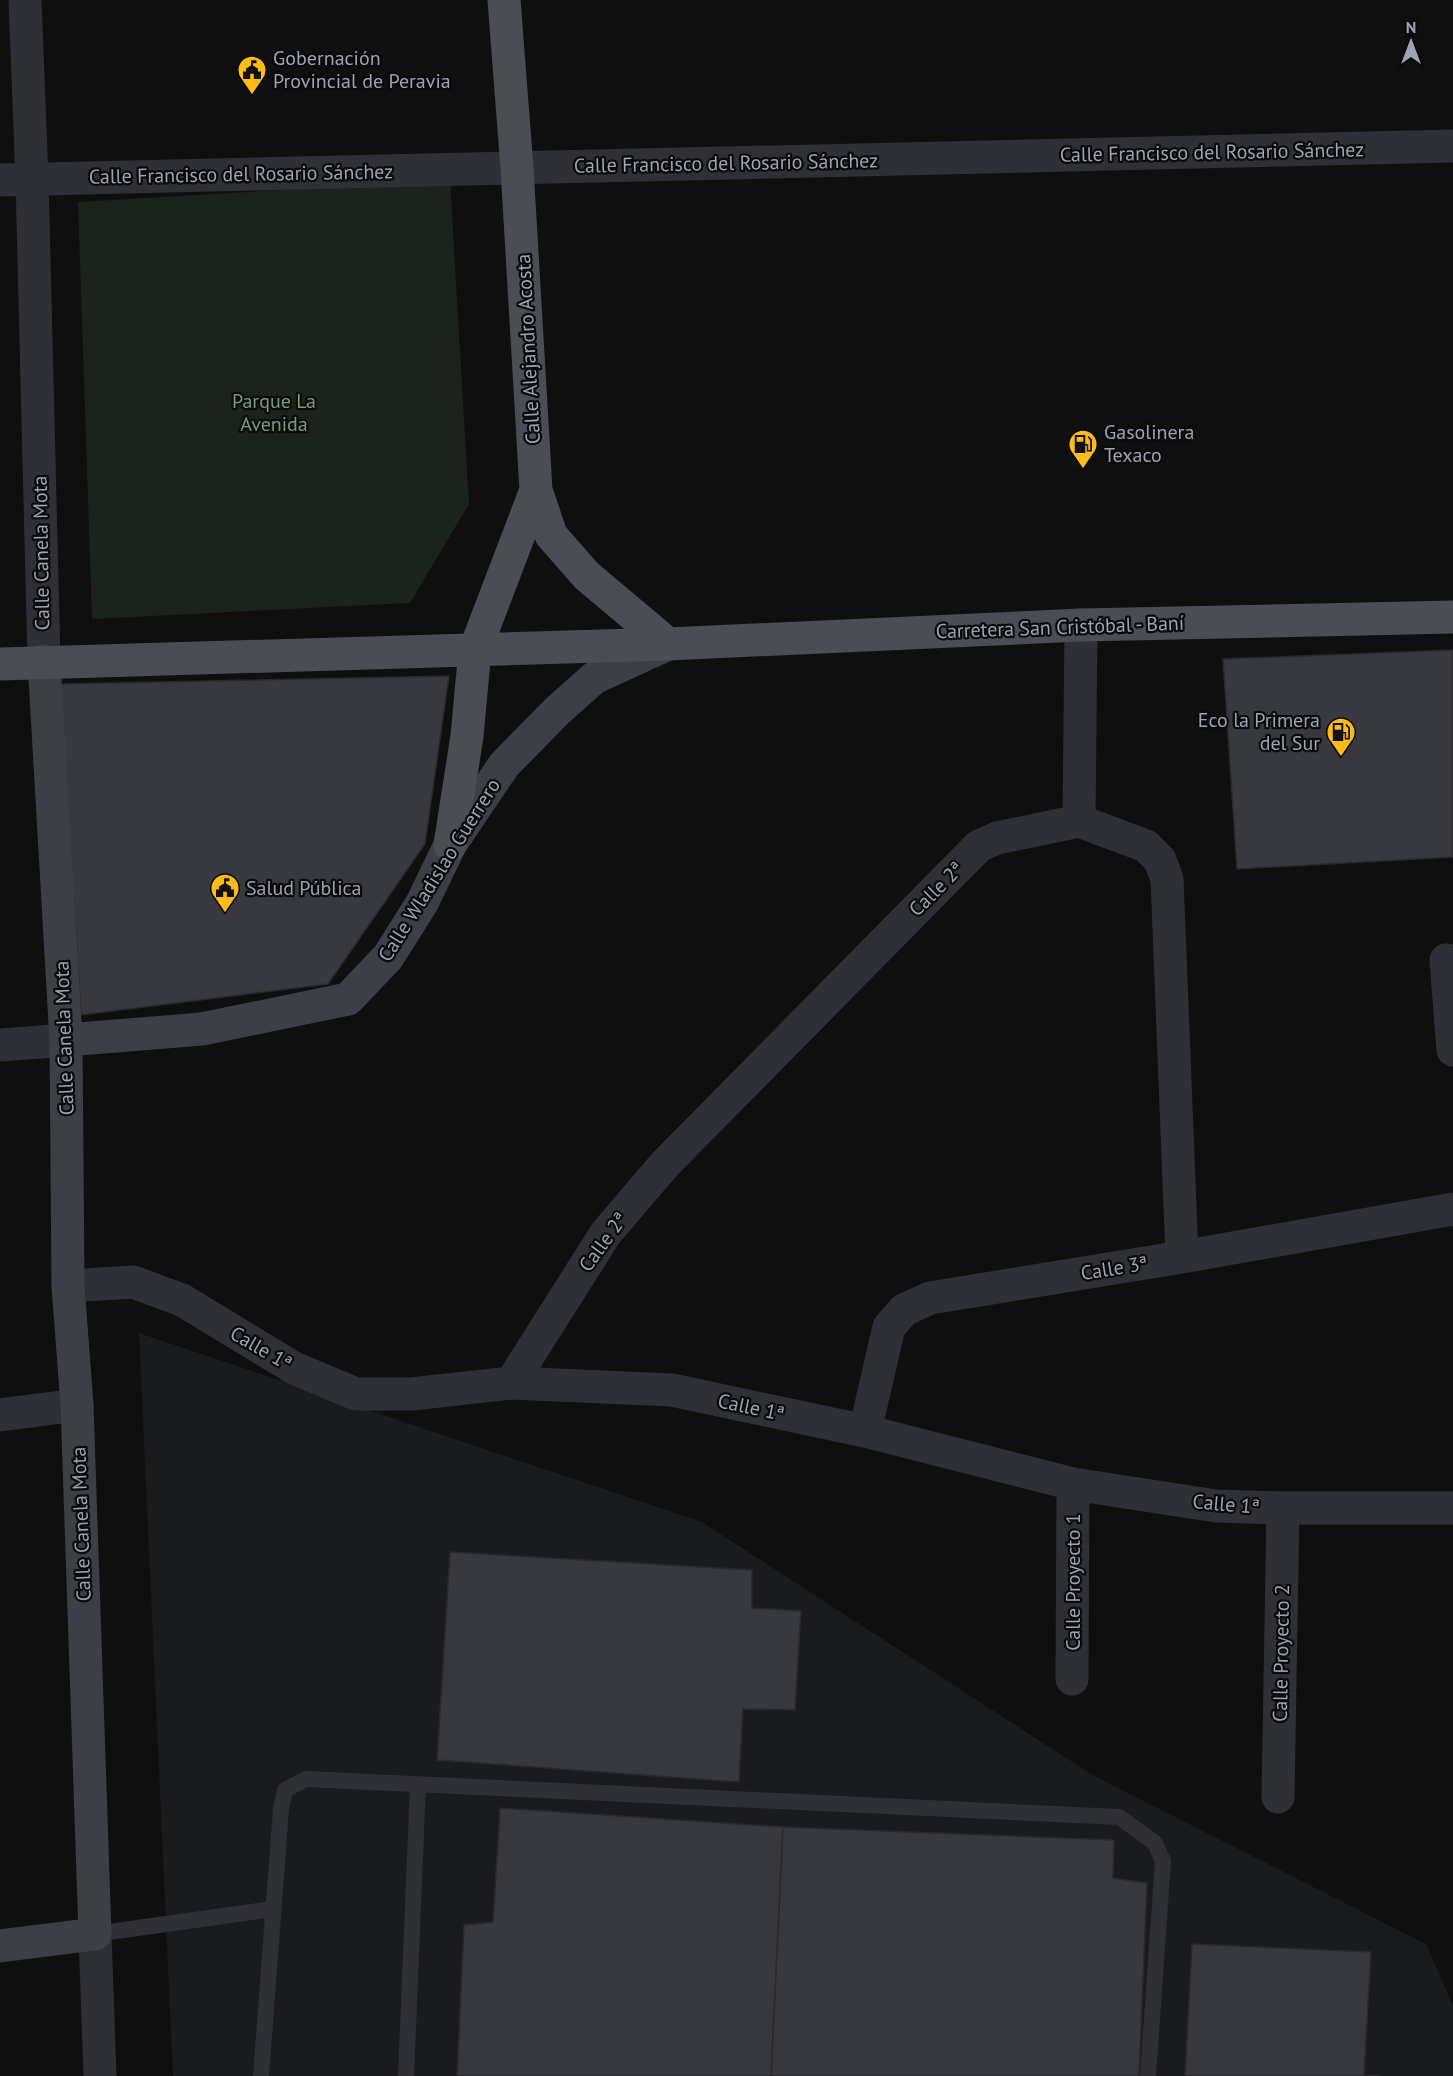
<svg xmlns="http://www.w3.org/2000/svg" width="1453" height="2076" font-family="'PT Sans',sans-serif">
<rect width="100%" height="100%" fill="#0f0f10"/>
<path fill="#1a1b1d" d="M139,1333L702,1522L1094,1776L1426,1944L1453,2006V2076H173Z"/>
<path fill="#1b231c" d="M450,180L469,504L410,603L92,619L78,202Z"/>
<path fill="#38393e" stroke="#29292d" stroke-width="1.5" d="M1453,650V857L1237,869L1223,659Z
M449,676L425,844L328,984L81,1015L60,684Z
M450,1552L752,1570V1608L801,1611L795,1710L743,1709L739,1782L437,1760Z
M500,1808L783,1827L771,2076H457L464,1925L493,1922Z
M783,1827L1114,1840L1113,1878L1147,1883L1139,2076H771Z
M1192,1944L1371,1952L1364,2075L1380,2076H1185Z"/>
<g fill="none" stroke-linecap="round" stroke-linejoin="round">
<path stroke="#2f3036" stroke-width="16" d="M95,1934L273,1909
M261,2076L281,1809L285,1790L306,1779L1119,1817L1155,1843L1163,1861L1148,2076
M406,2076L418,1784"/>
<path stroke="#2f3036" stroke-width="33" d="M25,0L32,179L44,661
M0,180L1453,146
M1079,821L1081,625
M1446,960L1453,1050
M0,1045L66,1040
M68,1286L133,1282L182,1300L294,1368L356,1394H412L511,1383L672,1390L865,1431L1073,1484L1216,1506L1283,1508H1453
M511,1383L606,1233L665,1164L965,860L979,846L997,838L1079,821L1146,846L1160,860L1167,879L1182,1257
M0,1415L77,1405
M865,1431L889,1327L904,1310L930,1298L1182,1257L1453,1209
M1072,1679L1073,1484
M1278,1797L1283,1508
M95,1934L100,2076"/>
<path stroke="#3d3f46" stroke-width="33" d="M66,1040L202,1029L348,999L388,957L422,903L450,845L504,765L557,711L594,678L668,644
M0,1946L95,1934L77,1405L68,1286L66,1040L44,661"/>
<path stroke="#4b4d55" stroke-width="33" d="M504,0L517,168L536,490L551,535L586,575L668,644
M0,664L668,644L1081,625L1453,617
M450,845L467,736L475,650L536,490"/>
</g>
<defs>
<g id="civic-pin" transform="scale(1.5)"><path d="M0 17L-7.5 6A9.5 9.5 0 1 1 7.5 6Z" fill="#ffbc18" stroke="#0a0a0b"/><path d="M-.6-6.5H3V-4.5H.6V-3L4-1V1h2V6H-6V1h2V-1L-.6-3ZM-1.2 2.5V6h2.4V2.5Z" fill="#111"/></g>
<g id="fuel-pin" transform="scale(1.5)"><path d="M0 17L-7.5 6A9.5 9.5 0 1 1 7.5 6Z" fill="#ffbc18" stroke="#0a0a0b"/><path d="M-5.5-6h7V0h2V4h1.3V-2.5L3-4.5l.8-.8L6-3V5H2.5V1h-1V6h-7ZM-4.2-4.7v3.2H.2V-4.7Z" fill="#111"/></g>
</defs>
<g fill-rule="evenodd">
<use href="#civic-pin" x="252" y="70"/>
<use href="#fuel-pin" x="1083" y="444"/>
<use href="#fuel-pin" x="1341" y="732"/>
<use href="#civic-pin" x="225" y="888"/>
</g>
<g text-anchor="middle" stroke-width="4.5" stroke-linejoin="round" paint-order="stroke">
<g font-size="20" fill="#9ea4b3" stroke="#0a0a0b" text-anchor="start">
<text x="273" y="65">Gobernación<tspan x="273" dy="23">Provincial de Peravia</tspan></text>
<text x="1104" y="439">Gasolinera<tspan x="1104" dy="23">Texaco</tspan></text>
<text x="1320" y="727" text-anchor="end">Eco la Primera<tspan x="1320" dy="23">del Sur</tspan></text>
<text x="246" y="895">Salud Pública</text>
</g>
<g font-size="20" fill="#9ea4b3" stroke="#0a0a0b">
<text transform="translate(1212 152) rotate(-1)" y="7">Calle Francisco del Rosario Sánchez</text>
<text transform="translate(726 163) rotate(-1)" y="7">Calle Francisco del Rosario Sánchez</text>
<text transform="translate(241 174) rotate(-1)" y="7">Calle Francisco del Rosario Sánchez</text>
<text transform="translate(528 349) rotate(-93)" y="7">Calle Alejandro Acosta</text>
<text transform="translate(41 553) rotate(-91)" y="7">Calle Canela Mota</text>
<text transform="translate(1060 627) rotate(-2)" y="7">Carretera San Cristóbal - Baní</text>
<text transform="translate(439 870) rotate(-58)" y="7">Calle Wladislao Guerrero</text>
<text transform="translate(936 889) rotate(-45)" y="7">Calle 2ª</text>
<text transform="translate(64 1038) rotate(-92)" y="7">Calle Canela Mota</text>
<text transform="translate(603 1242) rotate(-54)" y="7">Calle 2ª</text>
<text transform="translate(1114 1268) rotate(-9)" y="7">Calle 3ª</text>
<text transform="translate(261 1348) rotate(30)" y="7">Calle 1ª</text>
<text transform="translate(751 1407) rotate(12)" y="7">Calle 1ª</text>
<text transform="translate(1226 1504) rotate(5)" y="7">Calle 1ª</text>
<text transform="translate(81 1524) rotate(-92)" y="7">Calle Canela Mota</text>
<text transform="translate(1073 1582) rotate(-90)" y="7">Calle Proyecto 1</text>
<text transform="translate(1281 1653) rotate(-89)" y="7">Calle Proyecto 2</text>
</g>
<g font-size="20" fill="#73a078" stroke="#0a0a0b">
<text x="274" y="408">Parque La<tspan x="274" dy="23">Avenida</tspan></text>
</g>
</g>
<g transform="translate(1411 42)" stroke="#0a0a0b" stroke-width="4.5" paint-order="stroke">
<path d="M0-4.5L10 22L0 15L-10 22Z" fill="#9ea4b3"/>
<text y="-9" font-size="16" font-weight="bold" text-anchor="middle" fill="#9ea4b3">N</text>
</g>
</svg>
